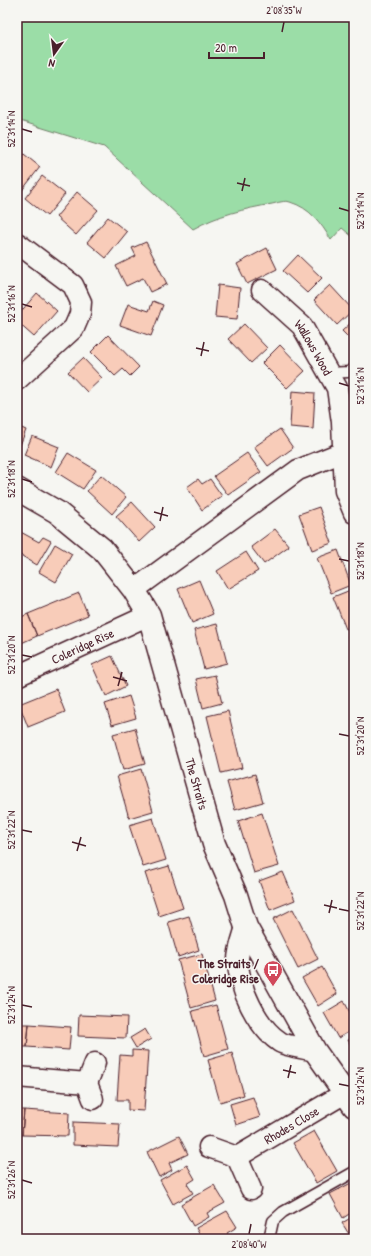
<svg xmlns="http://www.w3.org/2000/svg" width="371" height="1256" font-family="'Patrick Hand',sans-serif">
<rect width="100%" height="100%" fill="#f6f6f2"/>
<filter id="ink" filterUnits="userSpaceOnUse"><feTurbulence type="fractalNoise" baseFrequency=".025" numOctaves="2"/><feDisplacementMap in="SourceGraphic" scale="8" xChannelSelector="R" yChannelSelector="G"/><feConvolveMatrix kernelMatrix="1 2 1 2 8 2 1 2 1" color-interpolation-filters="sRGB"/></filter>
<g filter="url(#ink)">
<path fill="#9bdda7" stroke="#727e69" d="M17,17H354V238L342,228L331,240C321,223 310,208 290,202C285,200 277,203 272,204C244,209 218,215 193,229L104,147L17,120Z"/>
<path fill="#f8ccb9" stroke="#4a1f2b" d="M19,150L40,167L20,193L17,191V153Z
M42,176L65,194L47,216L25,198Z
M77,192L98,210L76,235L56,217Z
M108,217L127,232L106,258L87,242Z
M146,242L167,284L150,292L143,278L126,286L116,266L136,256L132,248Z
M267,248L277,269L247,284L237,264Z
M298,255L322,278L307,293L283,271Z
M218,285L240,288L237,319L215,317Z
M330,285L353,310L337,325L314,300Z
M37,293L57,311L34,337L17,322V316Z
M153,301L163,305L151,336L120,325L128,304L149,311Z
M354,320V343L342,331Z
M244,324L267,348L251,363L228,339Z
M108,335L139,367L130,376L123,369L115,376L91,352Z
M280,345L305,371L287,388L262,363Z
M83,358L102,378L87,392L68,372Z
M292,391L315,393L313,429L290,427Z
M17,426L26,430L17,453Z
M280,429L293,448L268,466L254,447Z
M32,436L59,447L51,467L24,455Z
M68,453L96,470L83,489L56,472Z
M247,453L261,472L228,495L214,476Z
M101,475L126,497L112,514L87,491Z
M198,479L202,484L210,479L222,496L202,510L187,487Z
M132,502L155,527L139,542L116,516Z
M319,507L332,543L312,550L299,514Z
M275,529L289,546L264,564L251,547Z
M17,530L39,542L43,537L51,541L37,565L17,553Z
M55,544L72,554L56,582L39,572Z
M338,550L351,585L331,593L317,558Z
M246,552L258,571L228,589L217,571Z
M199,580L213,614L192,623L178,589Z
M353,589L354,592V626L346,629L333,597Z
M79,593L88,615L37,636L28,614Z
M28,614L37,636L17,645V619Z
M217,624L227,663L204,669L194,630Z
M354,633V650L348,636Z
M112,656L126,686L106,696L92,665Z
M215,675L222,703L203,708L196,679Z
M56,689L65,712L28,727L19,704Z
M129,696L136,718L112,725L105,704Z
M228,711L242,768L221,773L207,716Z
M135,728L145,764L123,770L113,734Z
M141,769L153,811L129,818L117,776Z
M255,774L263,802L235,810L227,782Z
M262,813L279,866L254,873L238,821Z
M153,818L166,860L143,867L129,825Z
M169,866L183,908L159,916L145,873Z
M283,872L295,900L270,910L259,881Z
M293,909L318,959L298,969L273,919Z
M189,916L199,950L178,957L168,922Z
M202,954L215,1001L191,1008L178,960Z
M322,967L337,994L318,1006L302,978Z
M344,1001L354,1020V1029L338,1038L324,1013Z
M216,1005L228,1049L204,1056L192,1011Z
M79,1015L127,1017L126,1038L78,1036Z
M17,1024H29L27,1047H17Z
M29,1024L71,1027L69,1050L27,1047Z
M145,1029L151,1039L136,1048L130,1038Z
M354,1037V1051L348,1040Z
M132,1050L148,1051L144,1111L128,1110V1100H117L120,1055L132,1056Z
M232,1053L244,1095L220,1102L208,1060Z
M253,1097L260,1117L236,1125L230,1104Z
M17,1110H24L22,1135H17Z
M24,1110L69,1113L68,1136L22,1135Z
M73,1122L120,1124L118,1147L73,1145Z
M314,1131L337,1171L316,1183L293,1143Z
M179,1136L188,1154L169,1163L172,1170L159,1177L147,1152Z
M187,1165L195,1179L187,1184L193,1193L173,1204L160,1180Z
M351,1183L354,1189V1211L343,1218L330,1194Z
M214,1185L225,1203L207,1213L209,1217L193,1226L181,1204Z
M227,1211L237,1227L227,1233L231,1239H202L196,1228Z
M354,1216V1239H352L342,1223Z"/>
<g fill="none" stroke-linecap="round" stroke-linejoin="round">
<g stroke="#4a1f2b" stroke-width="13">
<path id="service" d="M329,373L348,372L354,369
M269,1239L273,1221L283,1212L354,1172"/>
</g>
<g stroke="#4a1f2b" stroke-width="23">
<g id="minor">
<path d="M17,243L73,285L81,302L80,314L74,328L17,380"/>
<path id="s1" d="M262,290L302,326L337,388L342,422L345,491L354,513"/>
<path d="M134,590L298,470L343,452"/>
<path id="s2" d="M17,676L149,615"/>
<path d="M246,927C243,937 238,950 238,960C238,987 257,1027 280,1042C286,1046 307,1049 315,1051"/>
<path d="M17,1077L87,1083"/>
<path d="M93,1099L87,1083L95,1063"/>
<path d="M209,1147L237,1157L251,1189"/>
<path id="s3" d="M237,1157L345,1093"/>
</g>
</g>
<g stroke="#4a1f2b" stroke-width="25">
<g id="tertiary">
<path id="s4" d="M17,489L57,512L102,549L134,590L149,615L214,844L236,895L246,927L315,1051L354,1106"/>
</g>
</g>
<use href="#service" stroke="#f6f6f2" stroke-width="10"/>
<use href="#minor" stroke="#f6f6f2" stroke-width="20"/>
<use href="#tertiary" stroke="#f6f6f2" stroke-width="22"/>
</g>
</g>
<path fill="none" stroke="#4a1f2b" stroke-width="1.5" d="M282,32L284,22M22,129L32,132M237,183L250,186M242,191L245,178M339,208L349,211M22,304L32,307M196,348L209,351M201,356L204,342M339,383L349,386M22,479L32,482M154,512L168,516M160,521L163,507M339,559L349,561M22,655L32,657M113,677L127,681M118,686L122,672M339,734L349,736M22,830L32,832M72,842L86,846M77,851L81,837M324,905L337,908M339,909L349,911M329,913L332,900M22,1005L32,1007M283,1070L296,1073M288,1078L291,1065M339,1084L349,1086M22,1180L32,1183M249,1234L251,1224"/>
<defs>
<g id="bus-pin" transform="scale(1)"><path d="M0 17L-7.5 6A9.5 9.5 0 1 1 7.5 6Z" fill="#d1495b" stroke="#f6f6f2"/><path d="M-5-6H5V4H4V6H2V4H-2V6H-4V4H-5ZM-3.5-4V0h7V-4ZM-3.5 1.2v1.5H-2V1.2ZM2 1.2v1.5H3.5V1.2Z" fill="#fff"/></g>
</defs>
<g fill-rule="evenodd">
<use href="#bus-pin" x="273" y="970"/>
</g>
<g text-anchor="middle" stroke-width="3" stroke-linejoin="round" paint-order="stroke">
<g font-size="13" fill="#4a1f2b" stroke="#f6f6f2">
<text dy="5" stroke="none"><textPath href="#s1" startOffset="78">Wallows Wood</textPath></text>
<text dy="5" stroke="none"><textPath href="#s2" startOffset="72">Coleridge Rise</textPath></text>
<text dy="5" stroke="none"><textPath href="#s4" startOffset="361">The Straits</textPath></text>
<text dy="5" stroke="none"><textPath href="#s3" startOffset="63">Rhodes Close</textPath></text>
</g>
<g font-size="13" font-weight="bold" fill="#4a1f2b" stroke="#f6f6f2" text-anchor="end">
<text x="259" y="968">The Straits /<tspan x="259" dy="15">Coleridge Rise</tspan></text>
</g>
</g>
<rect width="371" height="1256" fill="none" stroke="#f6f6f2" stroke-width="44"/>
<g transform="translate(54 54) rotate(194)" stroke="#f6f6f2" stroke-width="3" paint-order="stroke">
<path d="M0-3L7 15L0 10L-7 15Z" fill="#4a1f2b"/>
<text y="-6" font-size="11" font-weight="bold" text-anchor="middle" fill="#4a1f2b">N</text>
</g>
<path d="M209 52v6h55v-6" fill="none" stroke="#4a1f2b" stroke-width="2"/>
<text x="215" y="52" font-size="12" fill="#4a1f2b" stroke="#f6f6f2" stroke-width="3" paint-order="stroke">20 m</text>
<rect x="22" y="22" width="327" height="1212" fill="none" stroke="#4a1f2b" stroke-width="1.5"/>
<g font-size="10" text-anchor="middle" fill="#4a1f2b">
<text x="284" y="14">2°08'35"W</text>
<text transform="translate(11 129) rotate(-90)" y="4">52°31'14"N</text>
<text transform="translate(360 211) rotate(-90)" y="4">52°31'14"N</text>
<text transform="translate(11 304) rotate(-90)" y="4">52°31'16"N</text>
<text transform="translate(360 386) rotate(-90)" y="4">52°31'16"N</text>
<text transform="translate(11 479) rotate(-90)" y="4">52°31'18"N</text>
<text transform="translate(360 561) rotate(-90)" y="4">52°31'18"N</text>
<text transform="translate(11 655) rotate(-90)" y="4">52°31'20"N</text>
<text transform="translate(360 736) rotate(-90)" y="4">52°31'20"N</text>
<text transform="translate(11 830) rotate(-90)" y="4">52°31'22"N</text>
<text transform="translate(360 911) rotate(-90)" y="4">52°31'22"N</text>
<text transform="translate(11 1005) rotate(-90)" y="4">52°31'24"N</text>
<text transform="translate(360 1086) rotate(-90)" y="4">52°31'24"N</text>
<text transform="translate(11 1180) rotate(-90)" y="4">52°31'26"N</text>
<text x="249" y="1248">2°08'40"W</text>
</g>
</svg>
